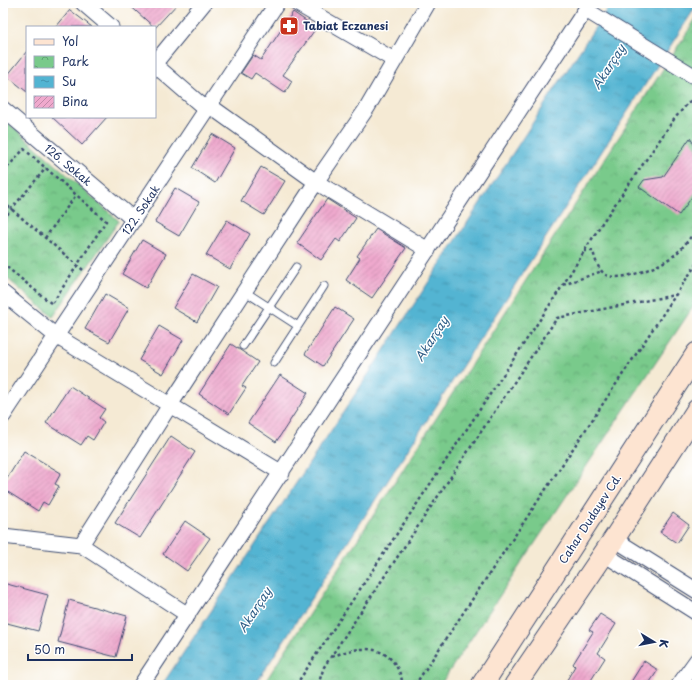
<svg xmlns="http://www.w3.org/2000/svg" width="700" height="688" font-family="'Playpen Sans',sans-serif">
<defs>
<pattern id="park-crowns" width="20" height="18" patternUnits="userSpaceOnUse"><rect width="20" height="18" fill="#79ca8b"/><path d="M2 6a3 3 0 1 1 6 0M12 15a3 3 0 1 1 6 0" fill="none" stroke="#62a475"/></pattern>
<pattern id="water-ripples" width="26" height="14" patternUnits="userSpaceOnUse"><rect width="26" height="14" fill="#53b4d2"/><path d="M2 4q2-2 4 0t4 0M15 11q2-2 4 0t4 0" fill="none" stroke="#4493ae"/></pattern>
<pattern id="building-hatch" width="6" height="6" patternUnits="userSpaceOnUse"><rect width="6" height="6" fill="#efa9cd"/><path d="M-1 1l2-2M0 6l6-6M5 7l2-2" fill="none" stroke="#c18aaa"/></pattern>
</defs>
<rect width="100%" height="100%" fill="#fff"/>
<filter id="ink" filterUnits="userSpaceOnUse"><feTurbulence type="fractalNoise" baseFrequency=".025" numOctaves="2"/><feDisplacementMap in="SourceGraphic" scale="8" xChannelSelector="R" yChannelSelector="G"/><feConvolveMatrix kernelMatrix="1 2 1 2 8 2 1 2 1" color-interpolation-filters="sRGB"/></filter>
<filter id="wash" filterUnits="userSpaceOnUse"><feTurbulence type="fractalNoise" baseFrequency=".012" numOctaves="4" result="noise"/><feDisplacementMap in="SourceGraphic" scale="16" xChannelSelector="R" yChannelSelector="G"/><feGaussianBlur stdDeviation="0.9" result="paint"/><feColorMatrix in="noise" values="0 0 0 0 0 0 0 0 0 0 0 0 0 0 0 0 0 1.4 0 .05"/><feComposite in="paint" operator="in"/></filter>
<g filter="url(#wash)">
<rect width="100%" height="100%" fill="#f5ead4"/>
<path fill="url(#park-crowns)" stroke="#4a7c74" d="M697,17V301L440,685H263Z
M3,118L119,221L53,317L3,275Z"/>
<path fill="url(#water-ripples)" stroke="#377298" d="M611,3H697V5L255,685H162L356,393Z"/>
<g id="blocks">
<path fill="url(#building-hatch)" d="M127,3H178L155,28Z
M70,10L92,27H56Z
M293,12L316,28L283,75L292,81L285,93L255,73L251,79L241,73L253,55L261,60Z
M27,51V92L7,76Z
M52,117H107L82,145Z
M212,134L235,148L215,183L192,168Z
M690,138L697,149V190L679,215L639,187L644,180L663,177Z
M261,167L285,181L264,215L241,201Z
M175,188L199,202L179,236L155,222Z
M327,199L356,218L340,242L336,239L321,260L297,243Z
M227,220L250,234L230,269L206,255Z
M376,229L406,248L372,298L346,280L360,258L357,256Z
M142,240L166,254L146,288L122,274Z
M193,274L217,287L197,322L173,308Z
M105,294L129,308L109,342L85,329Z
M335,307L354,319L323,366L305,354Z
M159,326L183,340L163,374L139,360Z
M231,344L258,362L242,386L246,388L229,414L199,394Z
M280,375L308,393L276,442L248,423Z
M70,386L105,409L99,418L104,422L93,440L87,436L81,445L46,423Z
M171,436L195,452L140,538L115,523Z
M24,451L61,473L55,484L59,486L48,505L43,502L38,511L3,489V485Z
M673,513L689,525L677,543L660,532Z
M185,521L210,538L187,571L163,554Z
M3,583L48,595L38,631L3,622Z
M69,600L127,616L116,657L58,642Z
M600,614L616,624L598,653L605,658L588,685H564L575,666L573,664L593,632L589,630Z
M644,661L658,670L648,685H629Z"/>
</g>
</g>
<g filter="url(#ink)">
<use href="#blocks" fill-opacity="0" stroke="#3c4b70" stroke-width="1"/>
<g fill="none" stroke-linecap="round" stroke-linejoin="round">
<g stroke="#3c4b70" stroke-width="9">
<path id="lane" d="M244,291L298,326
M243,346L296,267
M274,363L324,286"/>
</g>
<g stroke="#3c4b70" stroke-width="17">
<path id="street" d="M83,3L111,27
M296,3L394,60
M428,3L367,108L316,182L428,250
M586,10L692,75
M155,63L204,3
M155,65L207,110
M3,109L134,220
M3,293L56,336L170,405L316,182L210,106
M3,416L277,3
M3,536L81,545L170,405L282,473
M614,539L697,591
M81,545L188,615
M604,554L697,613
M141,685L590,3
M679,685L697,660"/>
</g>
<g stroke="#3c4b70" stroke-width="23">
<path id="secondary" d="M482,685L697,353
M515,685L614,539L697,410"/>
</g>
<path stroke="#3c4b70" stroke-width="2.5" stroke-dasharray="3 3" stroke-linecap="butt" d="M3,167L6,169L24,149L106,221L52,304L3,264
M3,202L83,270
M3,219L46,168
M45,238L76,195
M584,251H593C595,259 598,270 606,275C621,282 655,268 667,260C680,253 688,240 697,229
M563,285L602,271
M332,657C364,642 396,646 403,685
M296,685L563,285L602,223L675,118L690,101L697,104
M318,685L324,667L557,318L675,295
M415,685L697,263"/>
<use href="#lane" stroke="#fff" stroke-width="7"/>
<use href="#street" stroke="#fff" stroke-width="15"/>
<use href="#secondary" stroke="#fde4d1" stroke-width="21"/>
</g>
</g>
<defs>
<g id="pharmacy-square" transform="scale(1)"><rect x="-9" y="-9" width="18" height="18" rx="4" fill="#c8321e" stroke="#fff"/><path d="M-2-6h4v4h4v4h-4v4h-4v-4h-4v-4h4Z" fill="#fff"/></g>
</defs>
<g fill-rule="evenodd">
<use href="#pharmacy-square" x="289" y="26"/>
</g>
<g text-anchor="middle" stroke-width="3" stroke-linejoin="round" paint-order="stroke">
<g font-size="11" font-weight="bold" fill="#1b2f5e" stroke="#fff" text-anchor="start">
<text x="303" y="30">Tabiat Eczanesi</text>
</g>
<g font-size="11" fill="#1b2f5e" stroke="#fff">
<text transform="translate(68 165) rotate(40)" y="4">126. Sokak</text>
<text transform="translate(141 210) rotate(-56)" y="4">122. Sokak</text>
<text transform="translate(590 519) rotate(-57)" y="4">Cahar Dudayev Cd.</text>
</g>
<g font-size="12" font-style="italic" fill="#2f5e87" stroke="#fff">
<text transform="translate(609 67) rotate(-57)" y="4">Akarçay</text>
<text transform="translate(432 339) rotate(-57)" y="4">Akarçay</text>
<text transform="translate(255 610) rotate(-57)" y="4">Akarçay</text>
</g>
</g>
<rect width="700" height="688" fill="none" stroke="#fff" stroke-width="16"/>
<rect x="26" y="26" width="130" height="92" fill="#ffffff" stroke="#a4acbf"/>
<rect x="34" y="39" width="20" height="6" fill="#fde4d1" stroke="#a4acbf"/>
<text x="62" y="46" font-size="12" fill="#1b2f5e">Yol</text>
<rect x="34" y="56" width="20" height="12" fill="url(#park-crowns)" stroke="#a4acbf"/>
<text x="62" y="66" font-size="12" fill="#1b2f5e">Park</text>
<rect x="34" y="76" width="20" height="12" fill="url(#water-ripples)" stroke="#a4acbf"/>
<text x="62" y="86" font-size="12" fill="#1b2f5e">Su</text>
<rect x="34" y="96" width="20" height="12" fill="url(#building-hatch)" stroke="#a4acbf"/>
<text x="62" y="106" font-size="12" fill="#1b2f5e">Bina</text>
<g transform="translate(654 642) rotate(100)" stroke="#ffffff" stroke-width="3" paint-order="stroke">
<path d="M0-3L7 15L0 10L-7 15Z" fill="#1b2f5e"/>
<text y="-6" font-size="11" font-weight="bold" text-anchor="middle" fill="#1b2f5e">K</text>
</g>
<path d="M28 654v6h104v-6" fill="none" stroke="#1b2f5e" stroke-width="2"/>
<text x="34" y="654" font-size="12" fill="#1b2f5e" stroke="#ffffff" stroke-width="3" paint-order="stroke">50 m</text>
</svg>
